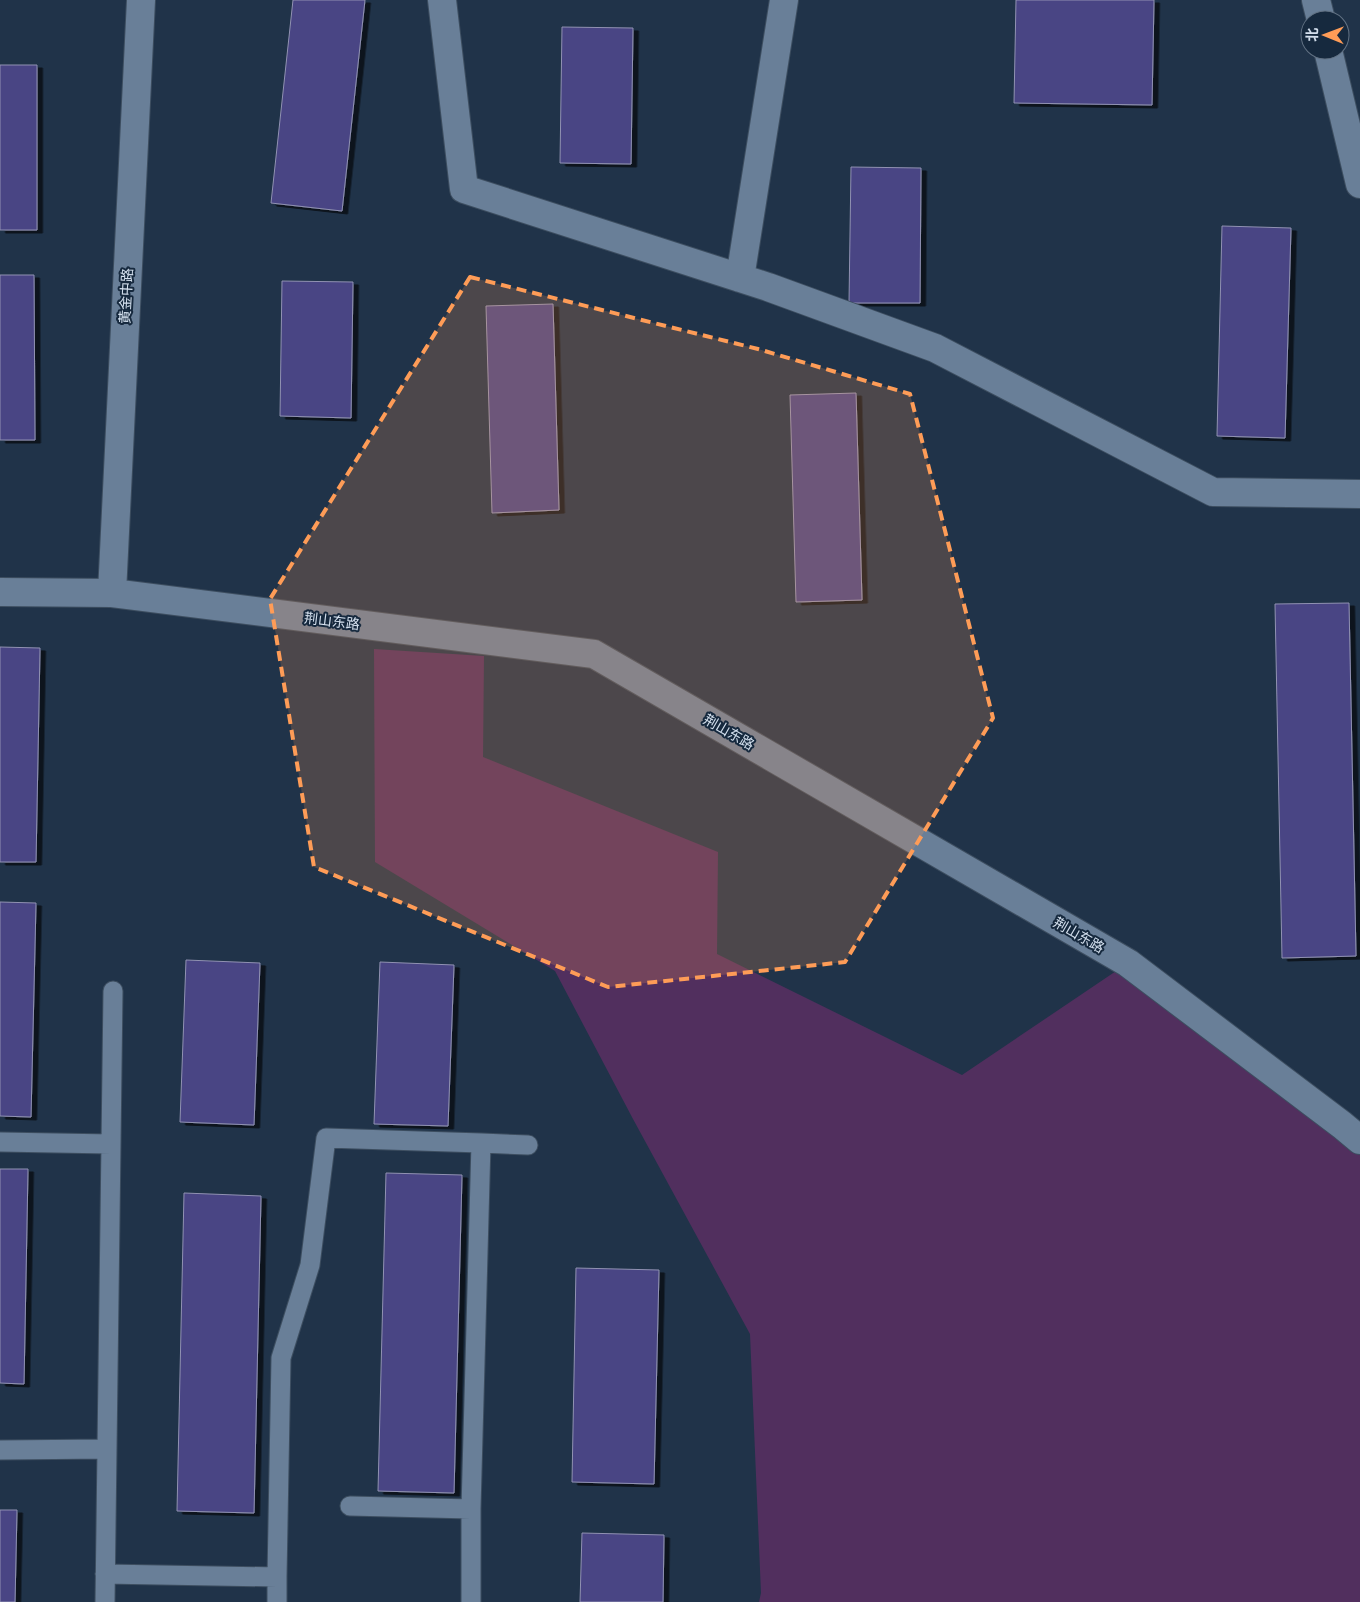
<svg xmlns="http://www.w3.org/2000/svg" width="1360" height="1602" font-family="Commissioner,'Noto Sans SC',sans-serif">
<defs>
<filter id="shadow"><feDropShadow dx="5.5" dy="3" stdDeviation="0" flood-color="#0009"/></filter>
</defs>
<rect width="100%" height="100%" fill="#203349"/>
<path fill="#512f5e" d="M374,649L484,656L483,757L718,852L717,954L962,1075L1128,963L1360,1140V1602H759L761,1593L750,1334L633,1119L555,971L375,862Z"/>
<path fill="#484484" stroke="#9192b2" filter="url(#shadow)" d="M293,0H365L342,211L271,203Z
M1016,0H1154L1152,105L1014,103Z
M562,27L633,28L631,164L560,163Z
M0,65H37V230H0Z
M851,167L921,168L920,303H849Z
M1222,226L1291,228L1285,438L1217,436Z
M0,275H34L35,440H0Z
M282,281L353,282L351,418L280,416Z
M553,304L559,510L492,513L486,306Z
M856,393L862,600L796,602L790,395Z
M1349,603L1356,956L1282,958L1275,604Z
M0,647L40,648L36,862H0Z
M0,902L36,903L31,1117L0,1116Z
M186,960L260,963L254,1125L180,1122Z
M380,962L454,965L448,1126L374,1124Z
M0,1169H28L24,1384L0,1383Z
M386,1173L462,1175L454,1493L378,1491Z
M184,1193L261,1196L254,1513L177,1511Z
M576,1268L659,1270L654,1484L572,1482Z
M0,1510H17L15,1602H0Z
M582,1533L664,1535L663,1602H580Z"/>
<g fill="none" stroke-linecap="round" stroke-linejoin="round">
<g stroke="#3d4e60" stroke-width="21">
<path id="service" d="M0,1142L111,1144
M0,1450L107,1449
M350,1506L471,1509
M105,1574L277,1577V1602
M277,1577L281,1358L310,1265L326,1138L481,1143
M105,1602L113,991
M471,1602V1509L481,1143L528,1145"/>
</g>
<g stroke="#3d4e60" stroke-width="30">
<path id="minor" d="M442,0L464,189L768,287L935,348L1213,492L1360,494
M1316,0L1321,20
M1328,50L1360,184
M740,278L784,0"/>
</g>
<g stroke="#3d4e60" stroke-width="30">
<path id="tertiary" d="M0,592L112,593L594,654L1128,963L1342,1125L1360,1140
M112,593L141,0"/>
</g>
<use href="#service" stroke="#697f98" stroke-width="19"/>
<use href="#minor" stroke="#697f98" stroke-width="28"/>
<use href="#tertiary" stroke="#697f98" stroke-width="28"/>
</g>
<path fill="#fe9c57" fill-opacity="0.2" stroke="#fe9c57" stroke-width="4" stroke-dasharray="10 6" stroke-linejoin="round" d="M470,277L758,349L910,394L993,718L845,962L608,987L314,867L270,599Z"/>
<g text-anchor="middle" stroke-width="4" stroke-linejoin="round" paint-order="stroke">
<g font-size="14" fill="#d4e0ee" stroke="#16293e">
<text transform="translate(126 296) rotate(-87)" y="5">黄金中路</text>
<text transform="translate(332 621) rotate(7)" y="5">荆山东路</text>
<text transform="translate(729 732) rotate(30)" y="5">荆山东路</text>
<text transform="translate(1079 935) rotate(30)" y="5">荆山东路</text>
</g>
</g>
<g transform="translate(1325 35) rotate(271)"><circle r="24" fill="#16293e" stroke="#627284"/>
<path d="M0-4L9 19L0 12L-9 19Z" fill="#fe9c57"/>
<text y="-8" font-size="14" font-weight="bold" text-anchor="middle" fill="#d4e0ee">北</text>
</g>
</svg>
